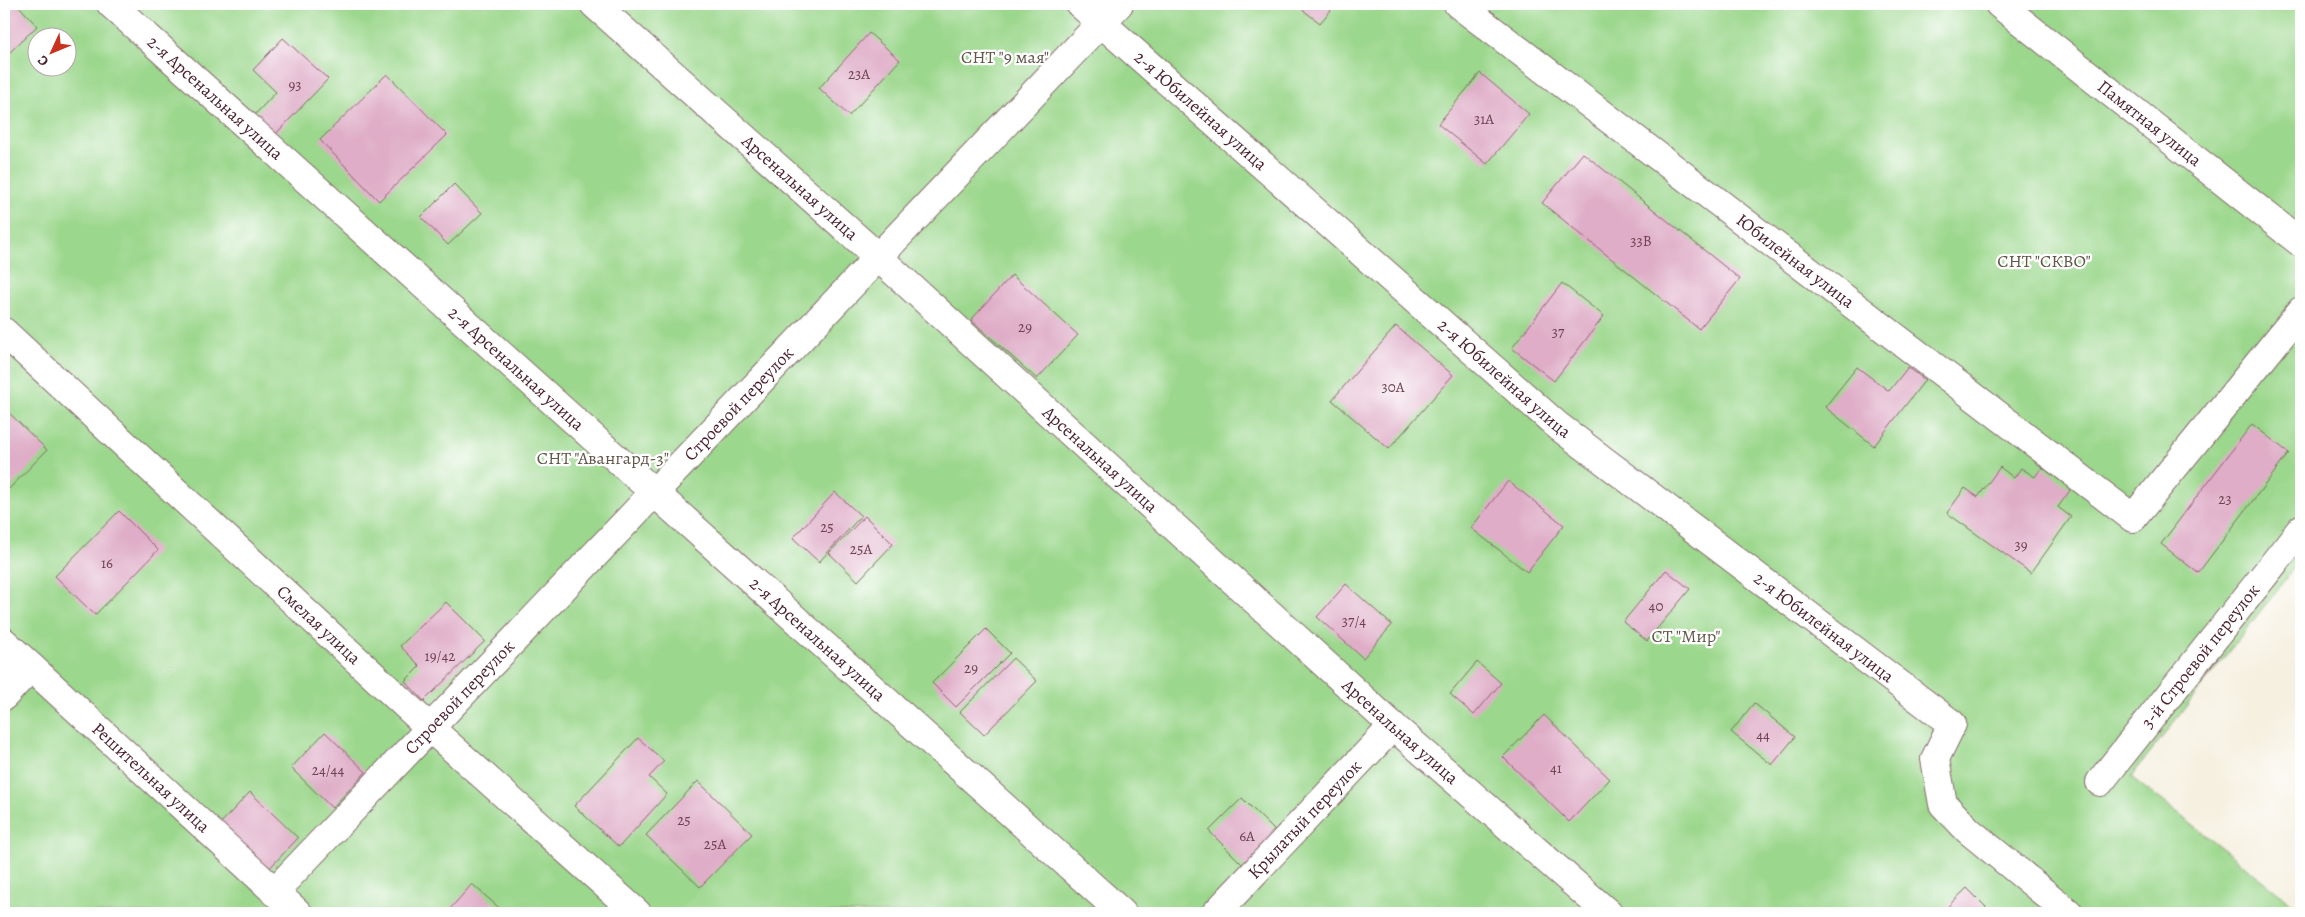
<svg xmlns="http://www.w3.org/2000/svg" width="2305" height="917" font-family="Alegreya,serif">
<rect width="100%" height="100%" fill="#fff"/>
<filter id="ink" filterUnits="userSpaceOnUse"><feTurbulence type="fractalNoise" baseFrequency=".02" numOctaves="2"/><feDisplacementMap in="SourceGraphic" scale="10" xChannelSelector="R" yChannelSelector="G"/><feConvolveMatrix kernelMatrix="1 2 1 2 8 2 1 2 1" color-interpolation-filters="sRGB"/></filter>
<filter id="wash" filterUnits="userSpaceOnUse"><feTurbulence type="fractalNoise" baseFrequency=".0096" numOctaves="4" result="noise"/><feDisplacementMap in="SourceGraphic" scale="20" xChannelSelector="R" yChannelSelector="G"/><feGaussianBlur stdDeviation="1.12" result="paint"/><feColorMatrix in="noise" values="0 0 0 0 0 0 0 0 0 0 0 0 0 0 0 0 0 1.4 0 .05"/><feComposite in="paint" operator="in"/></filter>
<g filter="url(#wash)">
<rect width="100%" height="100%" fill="#f5f0e0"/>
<path fill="#9bd78c" stroke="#727b5c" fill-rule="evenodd" d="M4,4H2301V559L2131,777L2301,910V913H4ZM38,38H68V68H38Z"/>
<g id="blocks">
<path fill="#dfadc7" d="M4,4H17L37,26L4,58Z
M1295,4H1336L1320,23Z
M869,33L900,60L849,116L819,88Z
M283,38L328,79L271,139L250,120L276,92L253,70Z
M1480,73L1529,114L1487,164L1438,124Z
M387,74L447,135L379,201L320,140Z
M1583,153L1740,279L1699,329L1542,203Z
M454,184L482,213L448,245L421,217Z
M1012,275L1078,335L1037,379L971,320Z
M1562,283L1604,316L1554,381L1512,348Z
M1396,326L1453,375L1389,449L1332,400Z
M1857,367L1889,391L1908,367L1925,380L1874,446L1825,407Z
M4,408L47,450L4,494Z
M2252,424L2289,453L2198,573L2161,544Z
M2000,467L2014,478L2021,468L2035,477L2042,467L2071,489L2058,507L2071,517L2031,573L1947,513L1965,488L1978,497Z
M1508,481L1564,525L1527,572L1471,528Z
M835,492L861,516L819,562L793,538Z
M119,511L158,550L95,615L55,576Z
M865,516L893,544L858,581L829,553Z
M1666,570L1690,589L1647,641L1623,622Z
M1346,584L1392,625L1363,658L1317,617Z
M446,602L485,641L424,701L405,681L420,666L400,646Z
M986,629L1010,653L956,707L932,683Z
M1013,658L1037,681L984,735L960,712Z
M1477,662L1501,683L1474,715L1450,694Z
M1754,703L1795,737L1772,765L1731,732Z
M1544,715L1610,779L1569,822L1503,757Z
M325,732L366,772L332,808L291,768Z
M638,738L664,761L649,777L667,794L619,847L574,806Z
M698,781L752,834L700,887L646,835Z
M250,792L298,838L266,872L217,827Z
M1242,798L1285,841L1252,874L1209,831Z
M472,884L505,913H454L450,909Z
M1967,888L1992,913H1941Z"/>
</g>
</g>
<g filter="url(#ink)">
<use href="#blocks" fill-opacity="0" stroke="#86686a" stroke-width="1"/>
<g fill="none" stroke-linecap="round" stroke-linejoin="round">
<g stroke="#86686a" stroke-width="30">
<g id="minor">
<path id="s1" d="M111,4L1122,913"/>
<path id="s2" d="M594,4L878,257L1393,726L1608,913"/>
<path id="s3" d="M1080,4L1558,426L1952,724L1935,759L1943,804L1969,831L2069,913"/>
<path id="s4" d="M1458,4L2133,518L2301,311"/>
<path id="s5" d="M1999,4L2301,243"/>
<path id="s6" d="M4,332L430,728L637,913"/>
<path id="s7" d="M4,642L298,913"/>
<path d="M4,696L31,667"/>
<path id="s8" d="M2100,782L2301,529"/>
<path id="s9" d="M274,892L1119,4"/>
<path id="s10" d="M1216,913L1393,726"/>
</g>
</g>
<use href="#minor" stroke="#fff" stroke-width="28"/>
</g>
</g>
<g text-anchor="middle" stroke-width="4.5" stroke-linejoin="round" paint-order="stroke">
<g font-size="15" fill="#6f4252">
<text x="859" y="79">23А</text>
<text x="295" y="90">93</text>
<text x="1484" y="124">31А</text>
<text x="1641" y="246">33В</text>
<text x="1025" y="332">29</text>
<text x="1558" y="337">37</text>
<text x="1393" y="392">30А</text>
<text x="2225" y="504">23</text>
<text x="827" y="532">25</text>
<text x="2021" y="550">39</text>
<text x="861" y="554">25А</text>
<text x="107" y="568">16</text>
<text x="1656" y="611">40</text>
<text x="1354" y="626">37/4</text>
<text x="440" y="661">19/42</text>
<text x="971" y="673">29</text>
<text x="1763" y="740">44</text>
<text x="1556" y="773">41</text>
<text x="328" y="775">24/44</text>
<text x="684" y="825">25</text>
<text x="1247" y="841">6А</text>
<text x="715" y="849">25А</text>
</g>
<g font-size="18" fill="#625648" stroke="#fff">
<text x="1005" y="63">СНТ "9 мая"</text>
<text x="2044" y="267">СНТ "СКВО"</text>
<text x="603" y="464">СНТ "Авангард-3"</text>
<text x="1686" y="642">СТ "Мир"</text>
</g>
<g font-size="18" fill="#4a1f2b" stroke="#fff">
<text dy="6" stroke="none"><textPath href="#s1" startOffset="140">2-я Арсенальная улица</textPath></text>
<text dy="6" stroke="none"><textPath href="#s3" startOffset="161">2-я Юбилейная улица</textPath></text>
<text dy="6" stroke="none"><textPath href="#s5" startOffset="192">Памятная улица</textPath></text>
<text dy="6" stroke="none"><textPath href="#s2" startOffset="276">Арсенальная улица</textPath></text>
<text dy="6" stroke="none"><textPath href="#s4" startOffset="424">Юбилейная улица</textPath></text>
<text dy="6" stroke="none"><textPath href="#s1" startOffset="545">2-я Арсенальная улица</textPath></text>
<text dy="6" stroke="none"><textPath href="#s3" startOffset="566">2-я Юбилейная улица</textPath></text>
<text dy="6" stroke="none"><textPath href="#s9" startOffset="674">Строевой переулок</textPath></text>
<text dy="6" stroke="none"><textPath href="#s2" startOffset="681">Арсенальная улица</textPath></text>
<text dy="6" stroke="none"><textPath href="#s6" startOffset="430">Смелая улица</textPath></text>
<text dy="6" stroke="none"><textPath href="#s3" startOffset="971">2-я Юбилейная улица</textPath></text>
<text dy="6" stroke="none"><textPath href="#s1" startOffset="950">2-я Арсенальная улица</textPath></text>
<text dy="6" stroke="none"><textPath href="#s8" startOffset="161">3-й Строевой переулок</textPath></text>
<text dy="6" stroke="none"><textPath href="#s9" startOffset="269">Строевой переулок</textPath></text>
<text dy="6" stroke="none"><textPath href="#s2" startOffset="1086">Арсенальная улица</textPath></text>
<text dy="6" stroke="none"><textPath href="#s7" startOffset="200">Решительная улица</textPath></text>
<text dy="6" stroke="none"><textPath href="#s10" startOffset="129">Крылатый переулок</textPath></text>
</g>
</g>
<rect width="2305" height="917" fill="none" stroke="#fff" stroke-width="20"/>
<g transform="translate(52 52) rotate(226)"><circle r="24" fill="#ffffff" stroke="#b7a5aa"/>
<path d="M0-4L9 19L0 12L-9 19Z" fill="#c8321e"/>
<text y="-8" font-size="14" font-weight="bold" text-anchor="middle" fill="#4a1f2b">С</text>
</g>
</svg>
